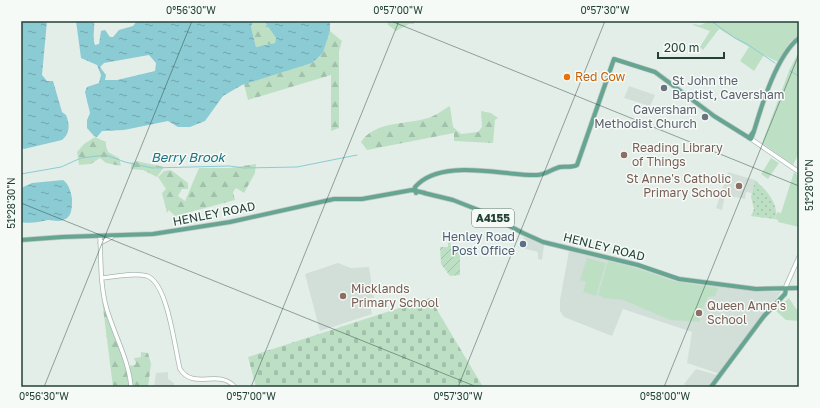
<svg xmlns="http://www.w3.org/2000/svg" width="820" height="408" font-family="'Golos Text',sans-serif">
<defs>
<pattern id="grass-dots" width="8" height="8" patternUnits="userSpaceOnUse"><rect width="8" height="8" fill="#bde0c5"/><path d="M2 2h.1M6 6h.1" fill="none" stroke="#a2c1aa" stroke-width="1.8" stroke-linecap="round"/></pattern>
<pattern id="forest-firs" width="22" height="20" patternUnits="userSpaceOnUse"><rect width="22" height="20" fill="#bde0c5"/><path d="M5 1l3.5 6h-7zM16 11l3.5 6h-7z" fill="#a2c1aa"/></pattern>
<pattern id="cemetery-stones" width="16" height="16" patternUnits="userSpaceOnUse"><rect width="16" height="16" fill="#bde0c5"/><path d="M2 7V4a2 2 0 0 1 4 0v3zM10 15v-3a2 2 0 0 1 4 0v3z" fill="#a2c1aa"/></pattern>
<pattern id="garden-furrows" width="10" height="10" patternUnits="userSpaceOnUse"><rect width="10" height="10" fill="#bde0c5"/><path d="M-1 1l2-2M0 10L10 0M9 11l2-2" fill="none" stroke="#a2c1aa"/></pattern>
<pattern id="water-ripples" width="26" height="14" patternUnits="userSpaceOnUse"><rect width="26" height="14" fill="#8bcbd4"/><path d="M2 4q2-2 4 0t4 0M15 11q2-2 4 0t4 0" fill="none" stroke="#71a6ad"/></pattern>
</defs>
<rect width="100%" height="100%" fill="#e4eee9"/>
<path fill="#d2ded8" d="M629,86L655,95L650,106L624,98Z
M728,172L755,180L752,193L746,192L745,199L725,195L722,210L716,208Z
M524,237L544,245L542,260L538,259V252L518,247Z
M569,251L639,268L687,283L756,291L781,292L720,374L687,363L692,332L623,309L612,336L564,317L560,311V300Z
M338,263L351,268L369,267L374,298L369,299L372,314L320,331L305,274Z
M696,369L717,375L716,378L708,387H687L684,384Z
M168,372V379L174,383V387H154L156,373Z"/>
<path fill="url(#grass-dots)" d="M755,180C766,190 780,204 775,219L751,216L754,209L751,197Z"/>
<path fill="url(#forest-firs)" d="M253,21H264L276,38L275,43L256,47L251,27Z
M330,31L342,41L339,51V128L331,131V75L248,100L244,84L312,63L323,53Z
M450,106L453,127L461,134L478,132L482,127L481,111L491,113L498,118L495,120L493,143L454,141V133L367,150L361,142C375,120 409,125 431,117C438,114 444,109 450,106Z
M95,137L106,142V146L108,152L119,158L121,166L106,163L100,158L91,164L79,165L77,152L84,144Z
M136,161L164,167L157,177L143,170L131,169V163Z
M256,164L255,173L244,193L236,188L233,192L235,200L175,216L169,210L167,213L162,193L166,189L158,177L164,171L171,170L188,183V189H182L178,196L185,201L199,168H230Z
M102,300L124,360L130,387H113Z
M141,352L148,353L151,364L148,387H133L129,366L135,365L136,363L134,358L141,357Z"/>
<path fill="url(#cemetery-stones)" d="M430,298L483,387H256L248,357Z"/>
<path fill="#bde0c5" d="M387,21H414V24H409L396,31L388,25Z
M710,21H797L799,23V36L790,42L778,62L764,55L754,71L740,61L749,47L719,29L703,50L700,47L710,31L693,25V24L700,25Z
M799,51V153L793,165L762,143L789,71Z
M771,158L779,163L768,179L761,174Z
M794,172L799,177V227L778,222V220L775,219L777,212L781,213Z
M587,258L606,263L596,296L583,292L586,282L580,280Z
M608,261L639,269L673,281L718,288L715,296L708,297L703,308L700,310V322L670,320L623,300L604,298L598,295Z
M789,298L796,309H799V321L786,320L775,310Z"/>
<path fill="url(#garden-furrows)" d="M448,237H450L451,247H460V275L450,276L441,264L440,247H448Z"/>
<path fill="url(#water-ripples)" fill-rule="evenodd" d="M21,21H47L42,75L47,81H53L62,112L66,115C70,124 70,134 62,140L24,149L21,148Z
M76,21H94C95,30 92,37 95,45L99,44L101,31L105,30L110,37H113L119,30L133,26L137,21H253L251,27L256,47L275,43L276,38L264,21H330V31L323,53L312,63L242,85L223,96L205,121L190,127H178L168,121L124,130L102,131L97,137L94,136L87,128V120L90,113L85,92L87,87L99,83L101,75L97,65L81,58ZM149,55L156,63L155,71L117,80H105L106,75L100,67L104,63Z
M63,180C69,184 71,192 72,199C72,210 72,220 58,221C54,221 51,220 48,220C38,222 31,224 21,222V188L32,183Z"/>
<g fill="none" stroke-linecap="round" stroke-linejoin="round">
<path stroke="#8bcbd4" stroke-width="1" d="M711,21L735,38L747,44L775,63
M790,71L799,76
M21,174L61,167L81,158L106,155L125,162L152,168L229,166L244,168L297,167L357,155"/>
<g stroke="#a6b7b0" stroke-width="5">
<path id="minor" d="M751,139L799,172
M100,236C101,261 100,286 107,310C115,336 129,361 131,387
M100,243L112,237
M102,278C115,277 134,272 147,276C168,283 175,350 180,369C194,391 219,368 235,387
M786,289V286L799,257"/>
</g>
<g stroke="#c1cac7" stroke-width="5.5">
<path id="major" d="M749,138L754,131C762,104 777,55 799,38
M416,193L415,187C441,157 503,176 537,175C545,175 552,169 560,167C566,166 572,168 577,165L614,59L655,72L714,116L751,139L754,131
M424,193L453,200L481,211L523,233L543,242L638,265L679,279L756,289L799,288
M21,240L62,237L153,234L230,222L334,199H362L412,190L425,193
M711,387L764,316L785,294L786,289"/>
</g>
<use href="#minor" stroke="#fff" stroke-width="3.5"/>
<use href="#major" stroke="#67a593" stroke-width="4"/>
</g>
<path fill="none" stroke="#234138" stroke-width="1" stroke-opacity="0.45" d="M391,21L799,186M21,203L477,387M44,387L192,21M251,387L399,21M458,387L605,21M664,387L799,54"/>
<circle fill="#e8710a" stroke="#f5faf7" stroke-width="1.5" cx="567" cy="77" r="4"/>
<g fill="#6b7280" stroke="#f5faf7" stroke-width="1.5">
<circle cx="664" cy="88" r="4"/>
<circle cx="705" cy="117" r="4"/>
</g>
<g fill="#8d6e63" stroke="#f5faf7" stroke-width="1.5">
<circle cx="624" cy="155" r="4"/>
<circle cx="739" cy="186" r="4"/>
<circle cx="343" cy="296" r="4"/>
<circle cx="699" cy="313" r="4"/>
</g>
<circle fill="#5c6f8a" stroke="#f5faf7" stroke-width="1.5" cx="523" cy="244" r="4"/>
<g text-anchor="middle" stroke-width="3" stroke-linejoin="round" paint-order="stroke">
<rect fill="#f5faf7" stroke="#627871" stroke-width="1" x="472" y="209" width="42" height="18" rx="3"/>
<g font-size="11" font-weight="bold" fill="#234138">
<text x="493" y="222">A4155</text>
</g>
<g font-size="12" fill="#c56008" stroke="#f5faf7" text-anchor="start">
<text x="575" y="81">Red Cow</text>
</g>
<g font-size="12" fill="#5b616d" stroke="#f5faf7" text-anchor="start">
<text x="672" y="85">St John the<tspan x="672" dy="14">Baptist, Caversham</tspan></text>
<text x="697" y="114" text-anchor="end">Caversham<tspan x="697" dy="14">Methodist Church</tspan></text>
</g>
<g font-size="12" fill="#785e54" stroke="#f5faf7" text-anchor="start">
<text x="632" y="152">Reading Library<tspan x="632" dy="14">of Things</tspan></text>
<text x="731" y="183" text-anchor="end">St Anne's Catholic<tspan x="731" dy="14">Primary School</tspan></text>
<text x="351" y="293">Micklands<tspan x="351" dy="14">Primary School</tspan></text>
<text x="707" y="310">Queen Anne's<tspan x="707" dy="14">School</tspan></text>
</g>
<g font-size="12" fill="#234138" stroke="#f5faf7">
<text transform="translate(214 214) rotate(-11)" y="4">HENLEY ROAD</text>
<text transform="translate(604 247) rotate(14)" y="4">HENLEY ROAD</text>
</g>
<g font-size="12" fill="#4e5e75" stroke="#f5faf7" text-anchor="end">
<text x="515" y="241">Henley Road<tspan x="515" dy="14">Post Office</tspan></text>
</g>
<g font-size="13" font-style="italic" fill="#1a727f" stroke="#f5faf7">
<text x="188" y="162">Berry Brook</text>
</g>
</g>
<rect width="820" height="408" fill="none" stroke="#f5faf7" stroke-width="44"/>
<path d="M658 52v6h66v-6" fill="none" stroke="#234138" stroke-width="2"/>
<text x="664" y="52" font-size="12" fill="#234138" stroke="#f5faf7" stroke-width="3" paint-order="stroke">200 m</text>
<rect x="22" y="22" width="776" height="364" fill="none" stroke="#234138" stroke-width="1.5"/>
<g font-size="10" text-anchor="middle" fill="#234138">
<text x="191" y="14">0°56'30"W</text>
<text x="398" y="14">0°57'00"W</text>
<text x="605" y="14">0°57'30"W</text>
<text transform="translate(809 185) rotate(-90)" y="4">51°28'00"N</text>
<text transform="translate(11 203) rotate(-90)" y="4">51°28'30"N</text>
<text x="44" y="400">0°56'30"W</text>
<text x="251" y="400">0°57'00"W</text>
<text x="458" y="400">0°57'30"W</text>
<text x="665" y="400">0°58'00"W</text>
</g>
</svg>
